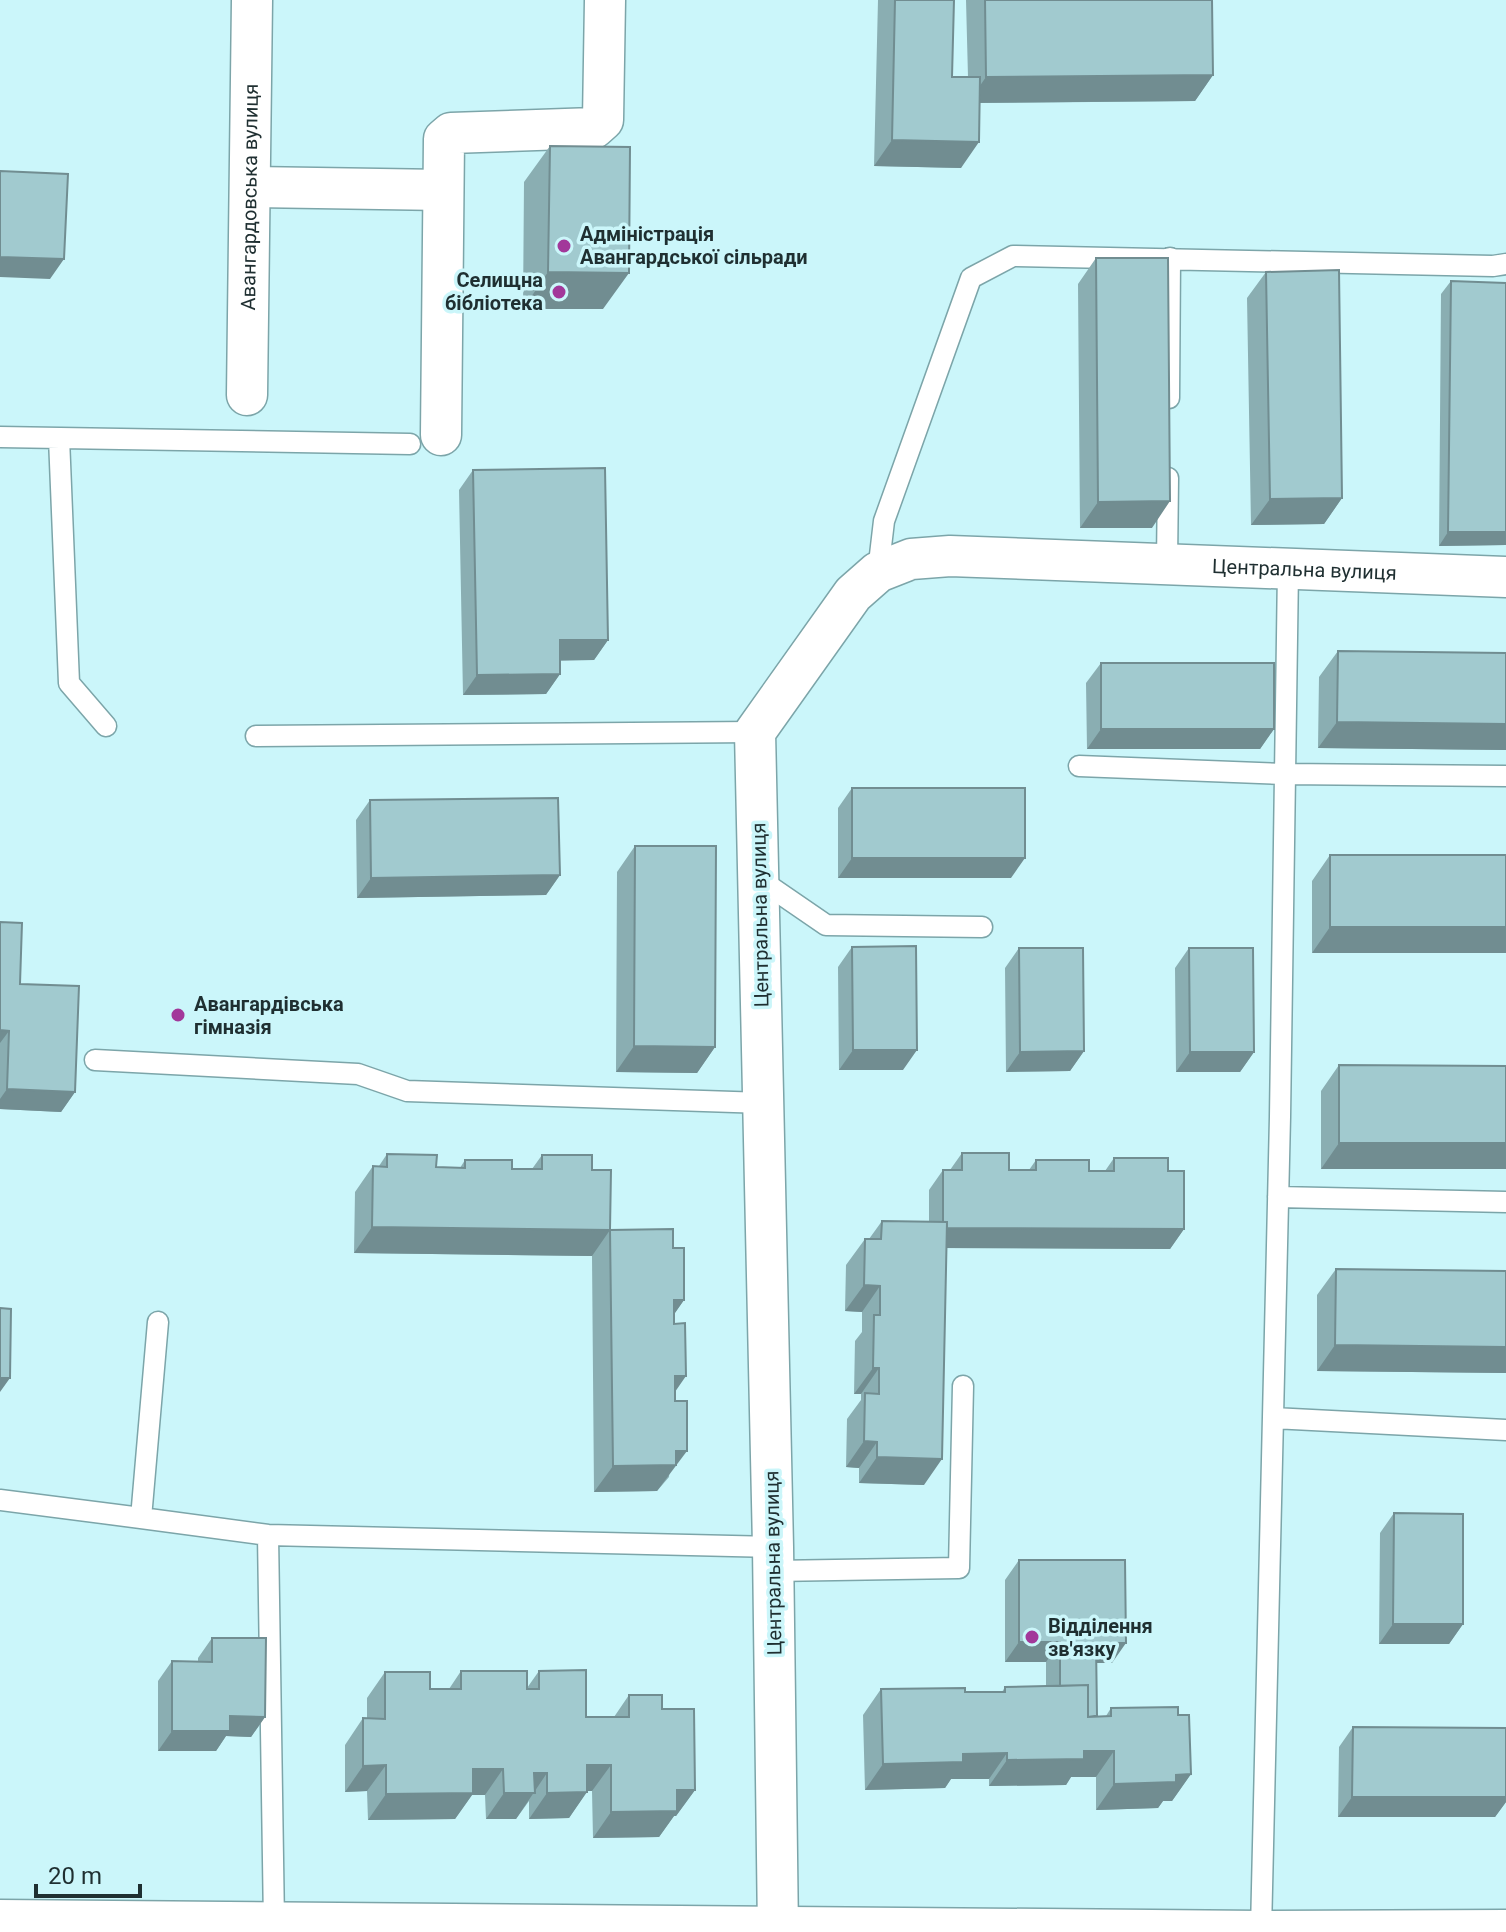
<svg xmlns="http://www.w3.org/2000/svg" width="1506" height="1932" font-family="Roboto,sans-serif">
<rect width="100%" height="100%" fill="#cbf6fa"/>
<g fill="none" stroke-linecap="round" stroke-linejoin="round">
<g stroke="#7ca5a9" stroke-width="23">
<path id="lane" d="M1169,398L1170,258
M0,437L410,444
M59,438L69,683L106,726
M1167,563L1168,478
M878,572L884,521L971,278L1013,256L1493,266L1506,264
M256,736L755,732
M1079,766L1283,774L1506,776
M759,879L826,925L982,927
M95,1060L358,1074L407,1091L764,1103
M1278,1197L1506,1202
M158,1322L141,1518L268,1535L773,1547
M1273,1418L1506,1430
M0,1500L141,1518
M268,1535L274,1924
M773,1571L959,1568L963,1386
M1261,1931L1280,1117L1288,569"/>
</g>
<g stroke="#7ca5a9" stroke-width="43">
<g id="street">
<path d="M251,187L443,190"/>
<path id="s1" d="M247,395L252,0"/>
<path d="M441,435L444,139L451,133L594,128L603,120L605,0"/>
<path d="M0,1920L1261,1931L1506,1930"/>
<path id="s2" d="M778,1932L773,1547L755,732L853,594L878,572L911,559L950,556L1506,577"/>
</g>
</g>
<use href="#lane" stroke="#fff" stroke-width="20"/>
<use href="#street" stroke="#fff" stroke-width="40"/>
</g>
<path fill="#8aaeb2" d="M878,0H954L952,77H968L966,0H1212L1213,75L1195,101L980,103L961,168L874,166Z
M550,146L603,309H523L524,182Z
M1096,258L1152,528H1080L1078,284Z
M1266,272L1342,498L1324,524L1251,525L1247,298Z
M1451,281L1506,545L1439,546L1441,294Z
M473,470L608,640L594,660H560V674L546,694L463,695L459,490Z
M1338,651L1506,653V750L1318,748L1319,677Z
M1101,663L1274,729L1260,749H1087L1086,683Z
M852,788L1011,878H838V808Z
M370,800L560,875L546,895L357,898L356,820Z
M635,846L715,1047L697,1073L616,1072L617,872Z
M1330,855H1506L1312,953V881Z
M0,922L20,984L75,1092L61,1112L0,1109Z
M852,947L903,1070H839L838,967Z
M1019,948L1084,1051L1070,1071L1006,1072L1005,968Z
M1189,948L1254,1052L1240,1072H1176L1175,968Z
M1339,1065L1506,1066V1169H1321V1091Z
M962,1153L1009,1170H1029L1036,1160L1089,1171H1105L1114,1158L1168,1171L1184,1229L1170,1249L947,1248L924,1485L859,1483V1468L846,1467L847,1419L861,1400V1394H854L855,1341L862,1332V1312L845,1311L846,1265L865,1239H869L882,1221H929V1190L943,1170H950Z
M387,1154L436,1167L460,1168L465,1160L512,1169H532L542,1155L592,1170L610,1230L673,1248L684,1300L674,1314L675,1392L669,1477L657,1491L594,1492L592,1256L354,1253L355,1192L373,1166H379Z
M1336,1269L1506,1271V1373L1317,1371V1295Z
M1394,1513L1463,1624L1449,1644H1379L1380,1533Z
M1019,1560L1112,1663H1096L1097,1716H1106L1111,1708L1178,1715L1191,1774L1172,1801H1163L1158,1808L1096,1810V1777H1071L1066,1785L989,1786V1779H951L945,1788L865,1790L863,1715L881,1689L965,1692H1002L1005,1687L1046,1686V1662H1005V1580Z
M212,1638L265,1717L251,1737L226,1736L216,1751H158V1681L172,1661H198V1658Z
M461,1671L527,1688L539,1671L586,1717H614L629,1695L662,1709L695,1790L676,1816H674L659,1837L593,1838L592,1791H587L569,1818L529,1819V1801L516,1819H486L485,1795H472L455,1819L368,1820L367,1791L345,1792V1745L363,1718L367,1719V1698L385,1672L430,1689H449Z
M1353,1727L1506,1728V1802L1495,1817H1338L1339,1747Z"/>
<path fill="#718d91" d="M1213,75L1195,101L968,103L986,77Z
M892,140L979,142L961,168L874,166Z
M0,257L64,259L50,279L0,277Z
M548,272L629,273L603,309H523Z
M1342,498L1324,524L1251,525L1270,499Z
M1170,501L1152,528H1080L1098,502Z
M1448,532H1506V545L1439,546Z
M560,640H608L594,660L546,661Z
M560,674L546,694L463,695L477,675Z
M1337,722L1506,724V750L1318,748Z
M1101,729H1274L1260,749H1087Z
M852,858H1025L1011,878H838Z
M560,875L546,895L357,898L371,878Z
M1330,927H1506V953H1312Z
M0,1030L9,1031L0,1043Z
M634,1046L715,1047L697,1073L616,1072Z
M853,1050H917L903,1070H839Z
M1084,1051L1070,1071L1006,1072L1020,1052Z
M1190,1052H1254L1240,1072H1176Z
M7,1089L75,1092L61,1112L0,1109V1099Z
M1339,1143H1506V1169H1321Z
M372,1227L610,1230L592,1256L354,1253Z
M943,1228L1184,1229L1170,1249L929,1248Z
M864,1285L880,1286L862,1312L845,1311Z
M674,1300H684L666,1326Z
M1335,1345L1506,1347V1373L1317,1371Z
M873,1368H879L861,1394H854Z
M675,1376H686L668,1402Z
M0,1378H10L0,1392Z
M864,1441L877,1442L859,1468L846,1467Z
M676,1451H687L657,1491L594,1492L613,1466Z
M877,1457L942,1459L924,1485L859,1483Z
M1393,1624H1463L1449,1644H1379Z
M1019,1642H1060L1046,1662H1005Z
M1096,1643H1126L1112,1663H1082Z
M230,1716L265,1717L251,1737L226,1736L216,1751H158L172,1731Z
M1084,1751H1114L1096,1777H1071L1066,1785L989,1786L1007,1760Z
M1007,1753L989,1779H951L945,1788L865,1790L883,1764L963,1754Z
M386,1765L367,1791L345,1792L363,1766Z
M587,1765H611L592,1791H568Z
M473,1769H503L485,1795H472L455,1819L368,1820L386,1794Z
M534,1773H547L516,1819H486L504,1793Z
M1191,1774L1172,1801H1163L1158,1808L1096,1810L1114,1784L1176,1775Z
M677,1790H695L676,1816H674L659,1837L593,1838L611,1812Z
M587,1792L569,1818L529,1819L547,1793Z
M1352,1797H1506V1802L1495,1817H1338Z"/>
<path fill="#a1cacf" stroke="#718d91" stroke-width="2" d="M895,0H954L952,77H980L979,142L892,140Z
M985,0H1212L1213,75L986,77Z
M550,146L630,147L629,273L548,272Z
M0,171L68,174L64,259L0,257Z
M1096,258H1168L1170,501L1098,502Z
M1339,270L1342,498L1270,499L1266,272Z
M1451,281L1506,283V532H1448Z
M605,468L608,640H560V674L477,675L473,470Z
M1338,651L1506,653V724L1337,722Z
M1101,663H1274V729H1101Z
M852,788H1025V858H852Z
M558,798L560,875L371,878L370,800Z
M635,846H716L715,1047L634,1046Z
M1330,855H1506V927H1330Z
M0,922L22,923L20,984L79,986L75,1092L7,1089L9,1031L0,1030Z
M916,946L917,1050H853L852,947Z
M1019,948H1083L1084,1051L1020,1052Z
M1189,948H1253L1254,1052H1190Z
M1339,1065L1506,1066V1143H1339Z
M962,1153H1009V1170H1036V1160H1089V1171H1114V1158H1168V1171H1184V1229L947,1228V1222H943V1170H962Z
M387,1154L437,1155L436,1167L465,1168V1160H512V1169H542V1155H592V1170H611L610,1230L372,1227L373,1166L387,1167Z
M882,1221L947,1222L942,1459L877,1457V1442L864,1441L865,1393L879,1394V1368H873L874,1315H880V1286L864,1285L865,1239H881Z
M673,1229V1248H684V1300H674V1324L685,1323L686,1376H675V1401H687V1451H676V1465L613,1466L610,1230Z
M1336,1269L1506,1271V1347L1335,1345Z
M0,1308L11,1309L10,1378H0Z
M1394,1513L1463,1514V1624H1393Z
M1019,1560H1125L1126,1643H1096L1097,1716L1088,1717V1685L1060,1686V1642H1019Z
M212,1638H266L265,1717L230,1716V1731H172V1661L212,1662Z
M586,1670V1717H629V1695H662V1709H694L695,1790H677V1811L611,1812V1765H587V1792L547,1793V1773H534L535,1793H504L503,1769H473V1793L386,1794V1765L363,1766V1718L385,1719V1672H430V1689H461V1671H527V1689H539V1671Z
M1088,1685V1717L1111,1716V1708L1178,1707V1715H1189L1191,1774L1176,1775V1782L1114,1784V1751H1084V1759L1007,1760V1753L963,1754V1762L883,1764L881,1689L965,1688V1692H1005V1687Z
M1353,1727L1506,1728V1797H1352Z"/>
<g fill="#a2389a" stroke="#cbf6fa" stroke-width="3">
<circle cx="564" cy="246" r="8"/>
<circle cx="559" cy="292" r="8"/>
<circle cx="178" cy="1015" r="8"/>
<circle cx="1032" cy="1637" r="8"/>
</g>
<g text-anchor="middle" stroke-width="7" stroke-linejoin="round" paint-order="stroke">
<g font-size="20" fill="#1f2f31" stroke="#cbf6fa">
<text dy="7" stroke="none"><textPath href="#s1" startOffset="198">Авангардовська вулиця</textPath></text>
<text dy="7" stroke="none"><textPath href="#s2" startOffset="1832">Центральна вулиця</textPath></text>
<text transform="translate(760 915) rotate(-91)" y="7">Центральна вулиця</text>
<text transform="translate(773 1563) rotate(-91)" y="7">Центральна вулиця</text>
</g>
<g font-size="20" font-weight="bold" fill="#1f2f31" stroke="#cbf6fa" text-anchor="start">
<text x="580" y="241">Адміністрація<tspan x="580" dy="23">Авангардської сільради</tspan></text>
<text x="543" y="287" text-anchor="end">Селищна<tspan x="543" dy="23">бібліотека</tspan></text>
<text x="194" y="1011">Авангардівська<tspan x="194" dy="23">гімназія</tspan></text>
<text x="1048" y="1633">Відділення<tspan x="1048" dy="23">зв'язку</tspan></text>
</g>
</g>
<path d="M36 1884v12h104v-12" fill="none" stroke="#1f2f31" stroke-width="4"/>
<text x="48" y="1884" font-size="24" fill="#1f2f31" stroke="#cbf6fa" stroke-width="6" paint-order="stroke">20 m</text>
</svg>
